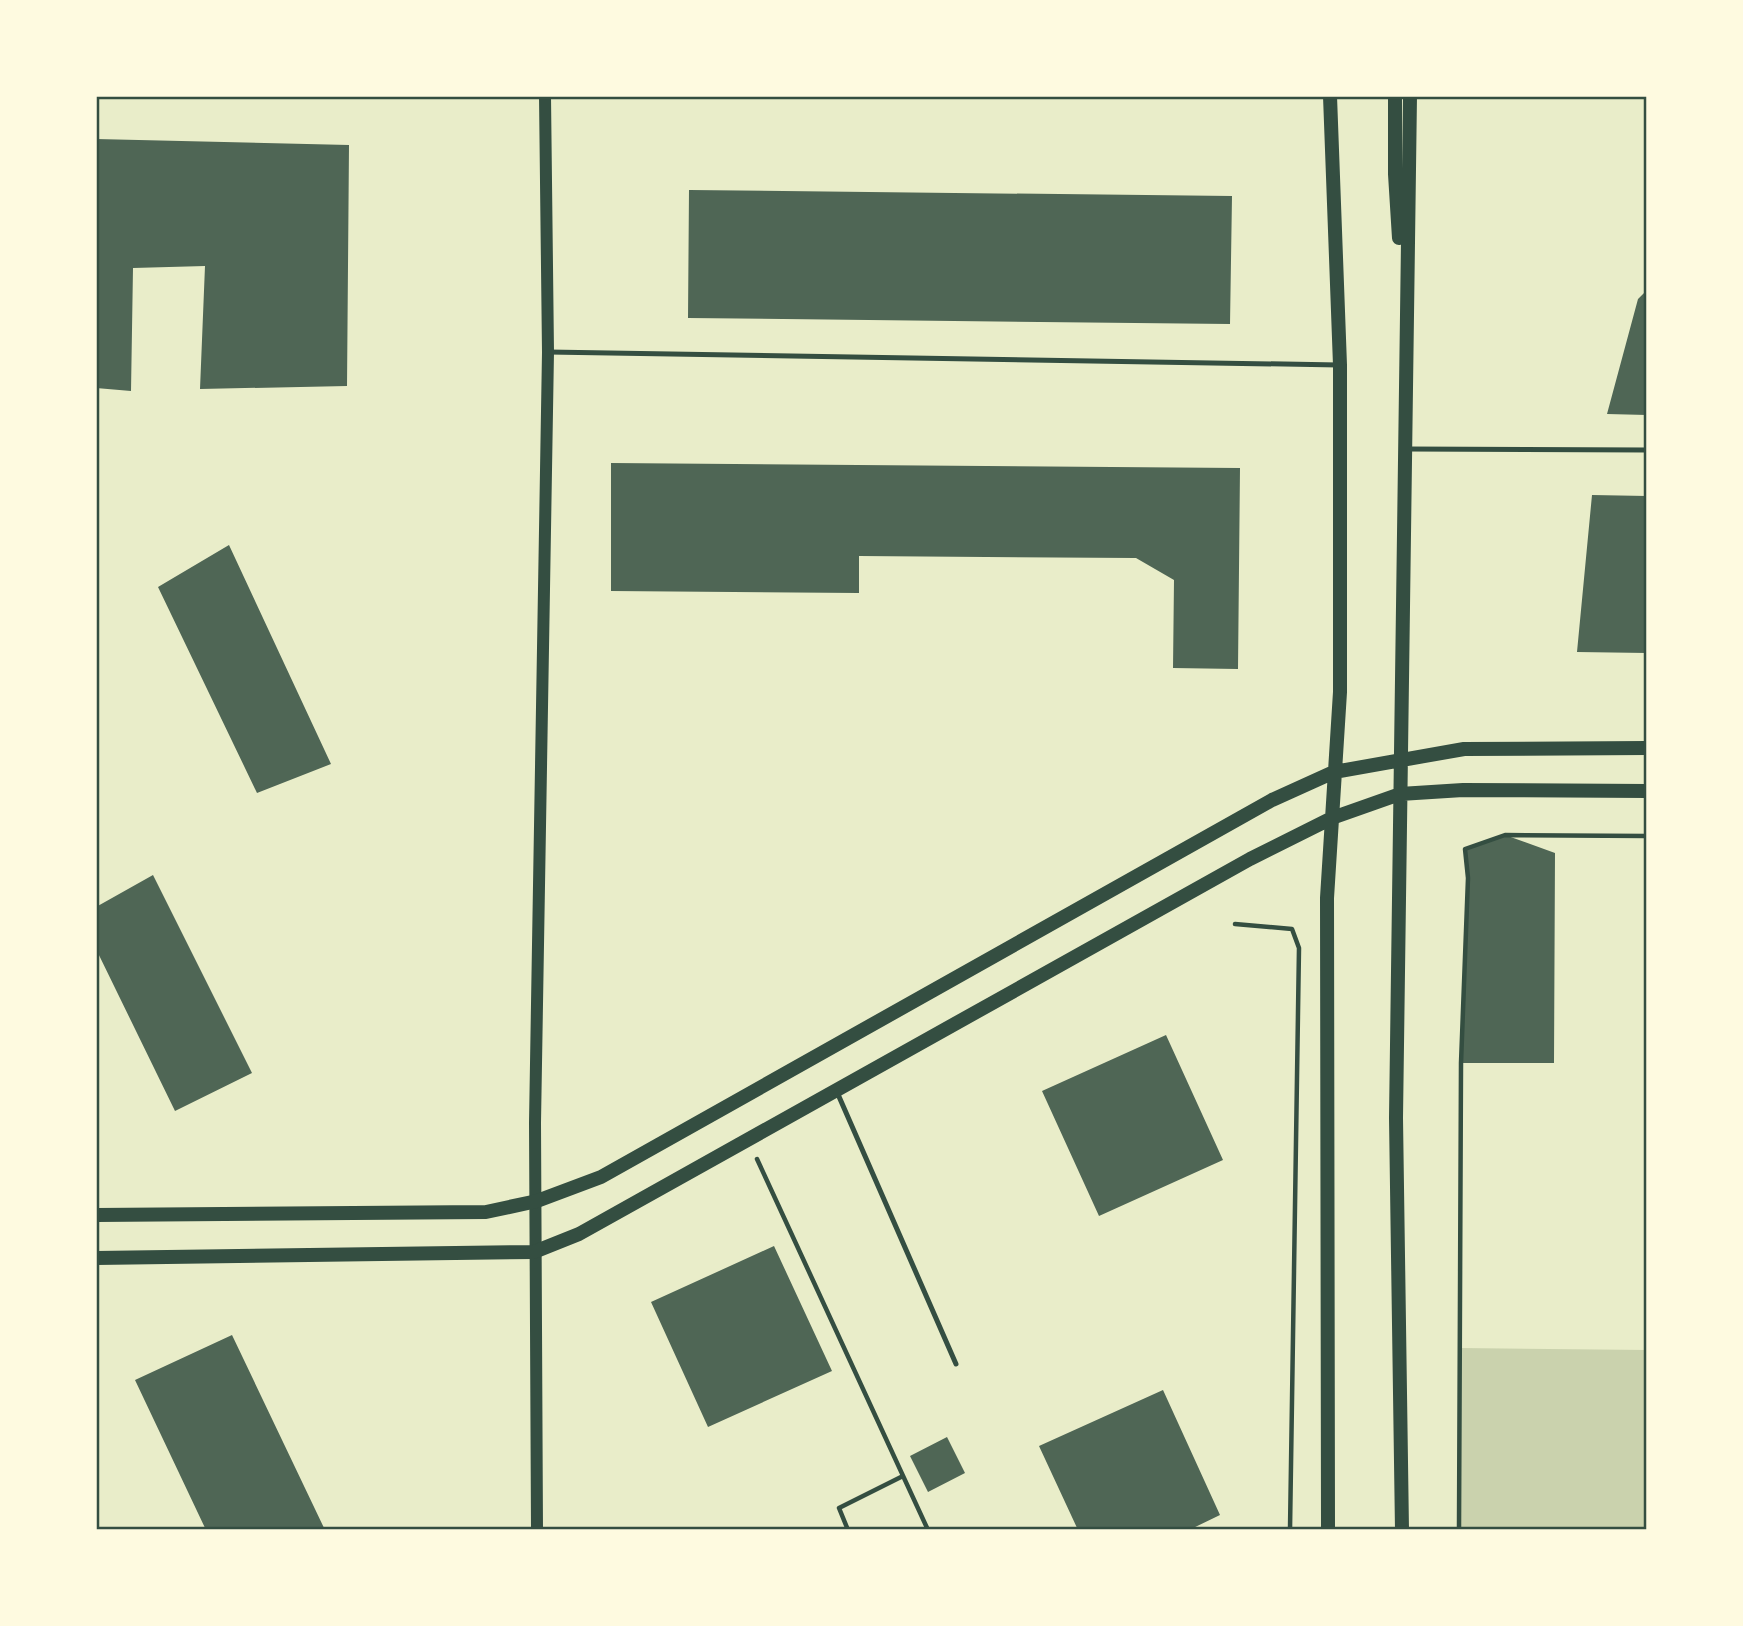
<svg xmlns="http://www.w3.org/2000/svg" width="1743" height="1626" font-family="Jost,sans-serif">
<rect width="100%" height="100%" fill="#e9edc9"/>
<path fill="#cad2ad" d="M1460,1348L1647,1350V1530H1459Z"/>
<path fill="#4f6655" d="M96,139L349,145L347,386L200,389L205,266L133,268L131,391L96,388Z
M689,190L1232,196L1230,324L688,318Z
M1647,290V415L1607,414L1638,299Z
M611,463L1240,468L1238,669L1173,668L1174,580L1136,558L859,556V593L611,591Z
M1592,495L1647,496V653L1577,652Z
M229,545L331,764L257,793L158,587Z
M1505,835L1555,853L1554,1063H1461L1468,878L1465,849Z
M153,875L252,1073L175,1111L96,949V907Z
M1166,1035L1223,1160L1099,1216L1042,1091Z
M774,1246L832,1371L708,1427L651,1302Z
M232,1335L325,1530H206L135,1380Z
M1163,1390L1220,1515L1189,1530H1078L1039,1446Z
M947,1437L965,1473L928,1492L910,1456Z"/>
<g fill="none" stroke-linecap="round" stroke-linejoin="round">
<path stroke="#344e41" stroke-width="4.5" d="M1235,924L1292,929L1299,948L1290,1530
M757,1159L928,1530
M848,1530L839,1508L903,1476
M1459,1530L1461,1063L1468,878L1465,849L1505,835L1647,836"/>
<path stroke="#344e41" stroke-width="5" d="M548,352L1339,365
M1407,449L1647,450
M837,1092L956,1364"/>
<path stroke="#344e41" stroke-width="12" d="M537,1530L535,1123L548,352L545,96"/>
<path stroke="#344e41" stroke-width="14" d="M1395,96V174L1399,238
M96,1215L486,1212L537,1201L601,1177L1272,800L1334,772L1464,749L1647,748
M96,1258L534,1252L579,1234L1250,859L1332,818L1400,794L1463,790L1647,791
M1328,1530L1327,898L1340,692V365L1330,96
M1402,1530L1396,1118L1410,96"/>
</g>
<rect width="1743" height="1626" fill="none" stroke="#fefae0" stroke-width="196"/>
<rect x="98" y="98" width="1547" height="1430" fill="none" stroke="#344e41" stroke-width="2.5"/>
</svg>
